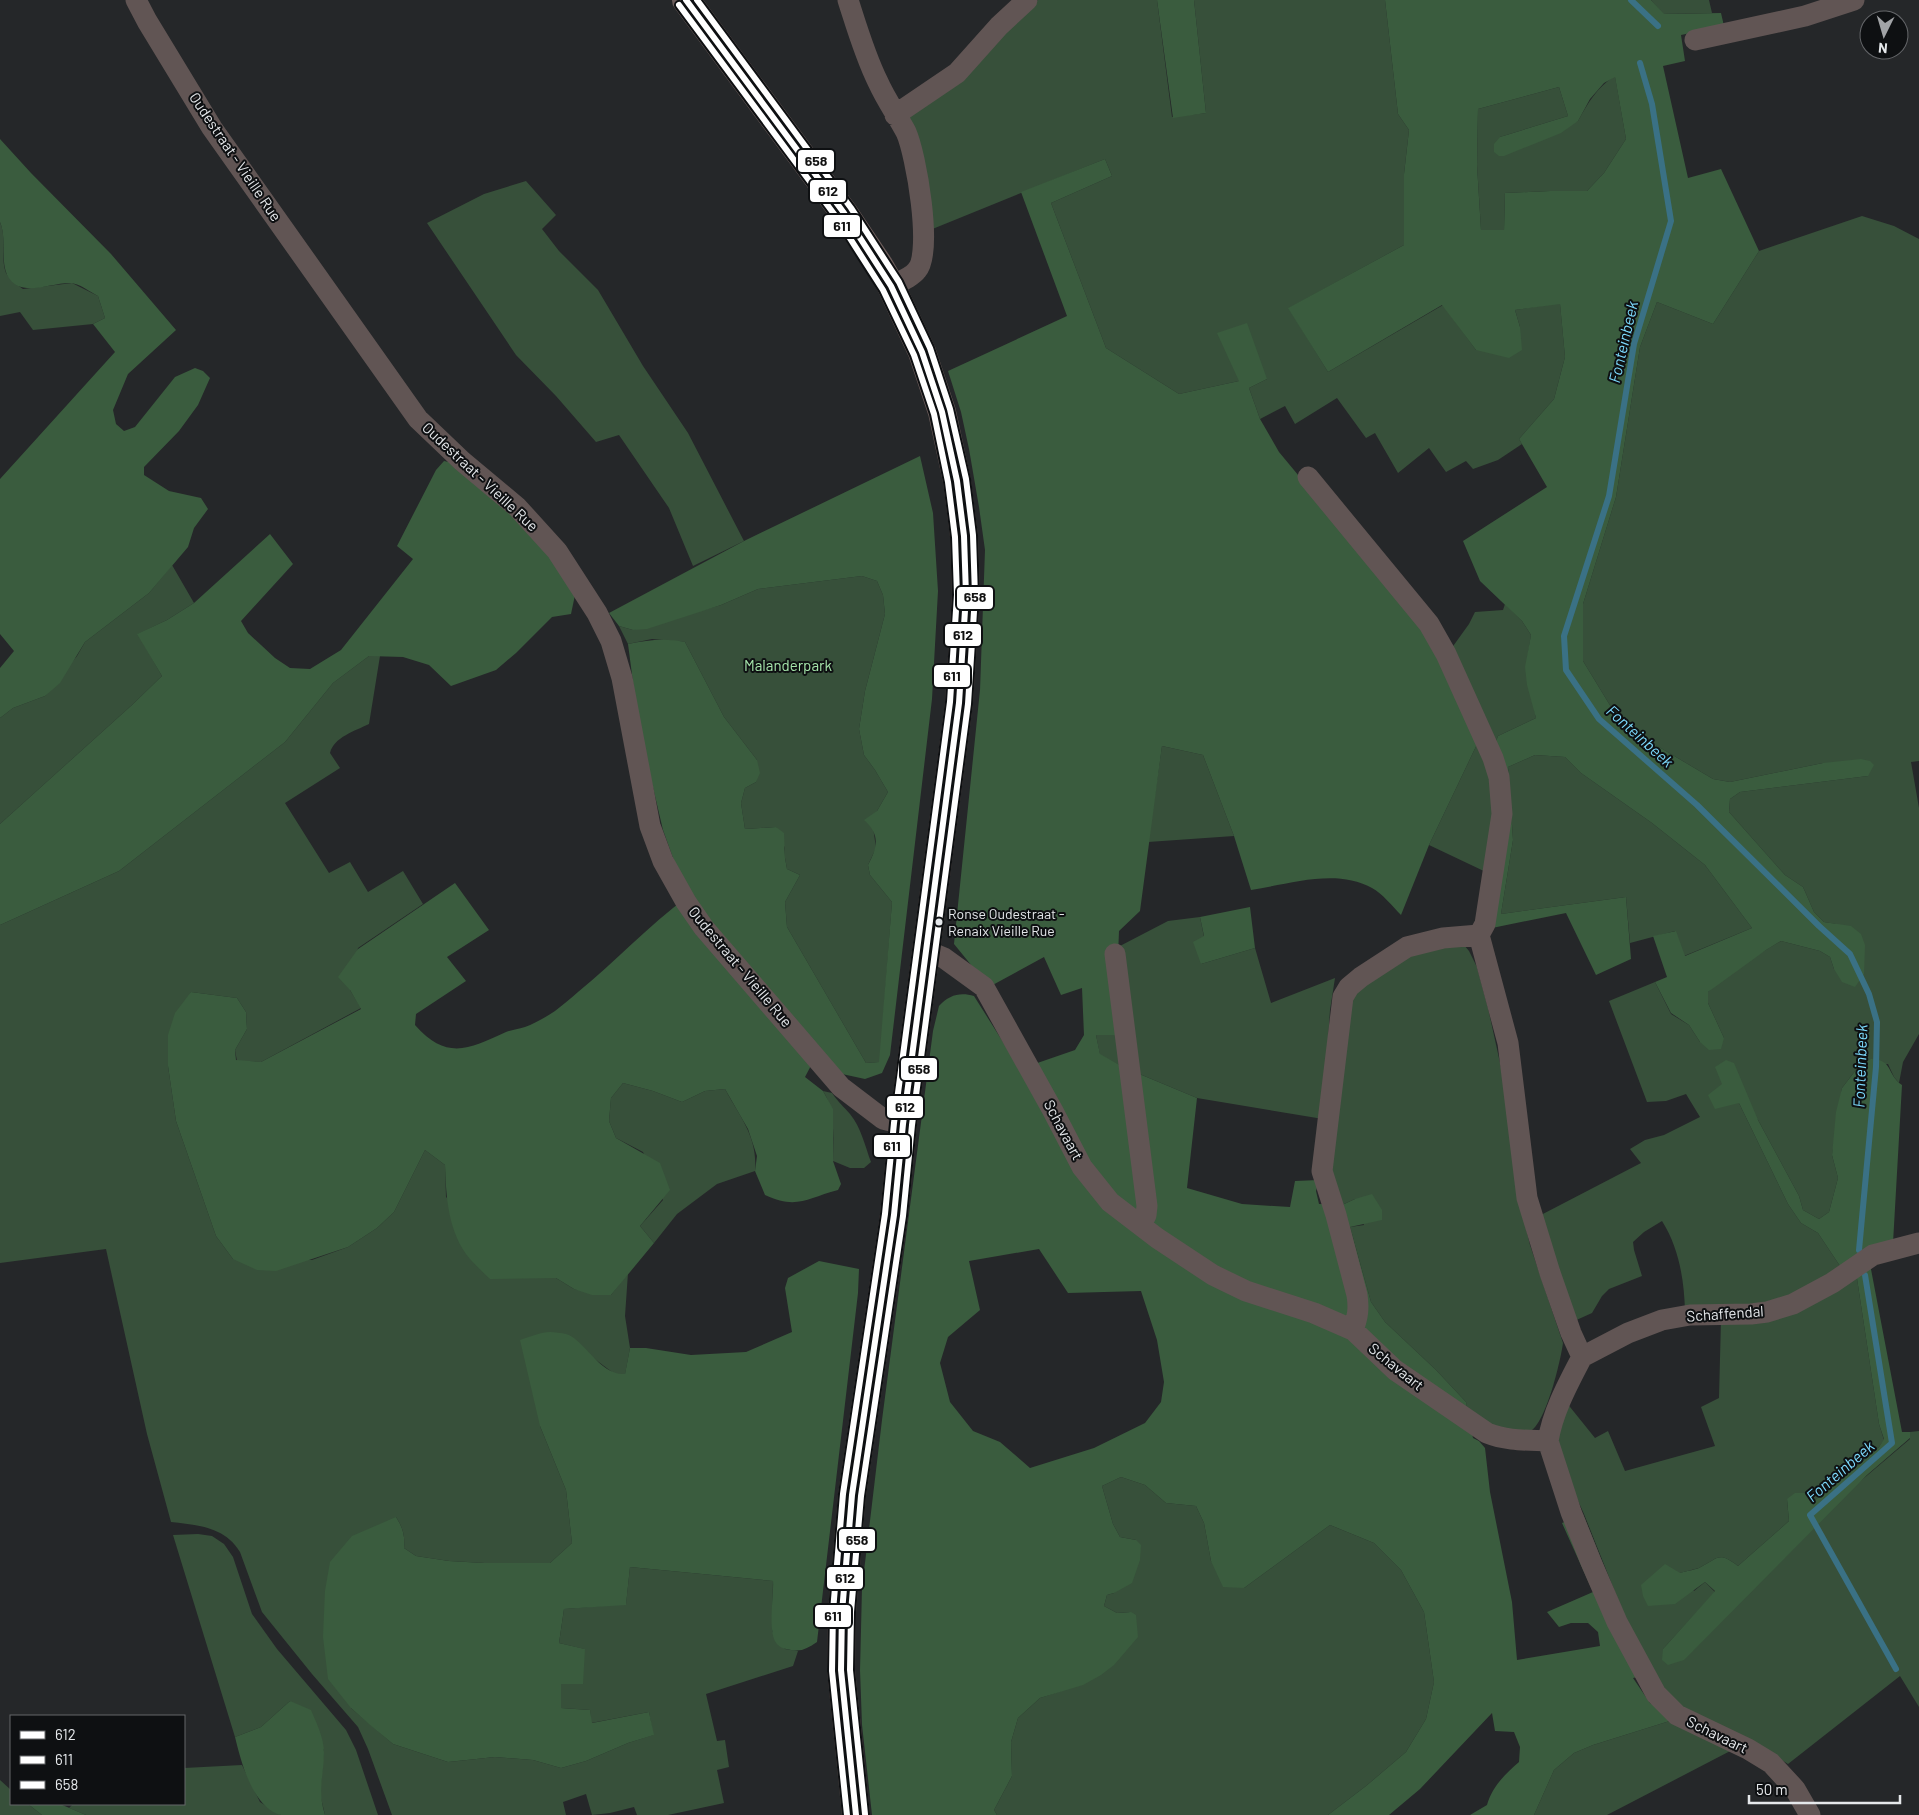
<svg xmlns="http://www.w3.org/2000/svg" width="1919" height="1815" font-family="Barlow,sans-serif">
<rect width="100%" height="100%" fill="#252729"/>
<path fill="#37503a" d="M1038,0H1157L1172,117L1206,113L1194,0H1385L1398,114L1409,130L1404,174V245L1289,308L1328,372L1443,305L1476,350L1520,327L1515,310L1560,303L1565,357L1554,399L1519,439L1522,444L1498,460L1473,469L1466,461L1446,472L1429,448L1398,473L1375,433L1366,438L1337,398L1295,424L1285,406L1260,419L1249,388L1267,379L1239,381L1179,394L1106,348L1051,203L1112,176L1105,159L930,230L906,120L989,49Z
M1651,0H1709L1712,13L1663,14Z
M1615,76L1626,139L1604,173L1587,191H1550L1505,193L1504,230H1481L1477,165L1478,109L1559,87L1568,116L1500,137L1578,121C1588,103 1597,87 1615,76Z
M526,181L556,215L542,229L559,251L598,290L643,366L688,433L744,541L693,566L669,508L619,435L596,442L556,396L516,355L427,223L484,194Z
M1862,216L1894,226L1919,239V761L1911,762L1919,808V1034L1903,1062L1899,1083L1894,1077L1888,1064L1859,1066L1842,1088L1832,1155L1838,1178L1829,1212L1819,1219L1803,1210L1799,1196L1758,1120L1739,1103L1788,1204L1801,1223L1818,1233L1842,1269L1788,1300L1685,1311C1684,1279 1679,1248 1662,1221L1644,1232L1633,1242L1634,1250L1642,1276L1609,1289L1602,1296L1592,1313L1572,1322L1539,1216L1641,1163L1630,1149L1645,1140L1664,1135L1700,1117L1686,1094L1666,1101L1647,1102L1609,1001L1655,982L1671,1014L1689,1025L1700,1042L1724,1038L1708,1003V992C1729,972 1756,956 1781,941L1820,951L1830,957L1834,969L1836,924L1824,922L1814,912L1803,887L1785,875L1729,812L1730,799L1740,792L1868,776L1823,763L1730,782L1713,779L1654,744L1611,707L1583,661V604L1616,497L1640,347L1657,302L1713,324L1759,251Z
M0,222C7,238 0,257 6,273C9,279 18,285 23,289L72,283L98,296L105,318L93,324L33,330L20,312L0,316Z
M172,565L194,603L167,620L138,634L162,676L132,705L0,824V718L13,708L45,696L77,656L85,642L149,593Z
M862,576L877,581L883,595L885,614L865,691L859,729L864,755L875,770L888,792L877,811L873,827L876,848L868,865L870,875L892,902L880,1062L866,1063L787,927L785,902L800,875L787,869L785,858V848L776,827L745,829L741,803L745,788L756,782L757,760L724,717L685,642L652,639L628,644L619,626L633,630L721,605L758,589Z
M1505,604L1522,621L1531,635L1526,667L1536,718L1498,736L1495,744L1451,649L1469,624L1475,612L1503,610Z
M369,656H380L369,724C355,731 334,737 330,753L340,768L285,803L329,873L350,862L368,892L403,871L423,904L358,948L350,990L361,1008L261,1062L237,1061L235,1050L247,1029L246,1012L237,998L191,992L168,1066L176,1121L216,1236L233,1259L312,1260L348,1247L377,1228L394,1212L425,1150L445,1165L446,1197L532,1278H556L574,1289L611,1295L628,1273L625,1316L630,1348L625,1375H616L592,1357L571,1337L540,1426L566,1490L572,1543L550,1563H484L449,1561L416,1556L404,1548C405,1535 403,1528 396,1517L351,1708L393,1744L448,1762L495,1757L533,1760L561,1768L586,1761L628,1743L653,1735L649,1712L591,1723L590,1710L561,1708V1684L584,1649L559,1643L564,1609L626,1604L630,1567L773,1581L772,1631L785,1649L798,1651L793,1666L706,1694L717,1741L725,1740L729,1767L717,1770L724,1803L668,1815H637L634,1807L610,1813L592,1815L586,1794L563,1802L566,1815H392L368,1749L358,1727L312,1674L262,1612L240,1552C225,1527 198,1525 171,1522L147,1434L106,1249L0,1263V925L119,871L285,742L333,683Z
M1480,738L1496,786L1488,873L1429,845Z
M1162,746L1203,755L1234,836L1148,842Z
M1535,755L1565,757L1581,773L1652,823L1705,865L1752,928L1684,956L1675,931L1630,943L1626,897L1501,914L1513,840L1508,767Z
M1200,917L1204,937L1201,964L1255,948L1271,1003L1335,978L1330,1010L1323,1119L1197,1098L1125,1068L1100,1055L1096,1035H1115L1118,947L1168,921Z
M1464,945L1469,951L1477,967L1488,1008L1504,1081L1519,1199L1530,1245L1563,1343C1561,1359 1545,1429 1528,1432C1509,1436 1485,1421 1468,1414L1466,1402L1436,1370L1385,1322L1371,1302L1350,1227L1364,1225L1355,1199L1342,1205L1329,1181L1349,997L1407,953Z
M623,1083L653,1091L682,1102L705,1091L725,1089C740,1117 758,1137 755,1171L717,1184L677,1214L654,1243L640,1226L663,1200L643,1152L616,1138L609,1121L611,1098Z
M823,1091L832,1093C838,1102 844,1107 850,1114C861,1127 865,1146 871,1162L864,1168H850L833,1161C833,1138 836,1111 823,1091Z
M1856,1272L1879,1424L1884,1440L1879,1447L1861,1463L1814,1501L1787,1499L1789,1521L1738,1566C1718,1551 1719,1558 1699,1568C1693,1570 1686,1571 1680,1573L1694,1591L1705,1582L1715,1592L1663,1649L1910,1439V1432L1919,1431V1707L1900,1676L1788,1764L1751,1741L1693,1717L1648,1675L1584,1514L1560,1461L1558,1428L1566,1402L1595,1438L1608,1431L1625,1471L1715,1446L1701,1407L1719,1398L1721,1319Z
M1121,1477L1145,1485L1166,1503L1196,1506L1204,1523L1211,1561L1244,1588L1330,1525L1374,1543L1401,1570L1424,1612L1434,1682L1426,1719L1406,1752L1366,1786L1328,1815H997L994,1810L1012,1776L1011,1742L1018,1718L1040,1698L1061,1691L1130,1612L1117,1613L1104,1606L1107,1595L1114,1593L1136,1540L1120,1537L1113,1524L1102,1486Z
M198,1534L212,1536L224,1544L233,1557L252,1614L277,1649L346,1730L356,1750L378,1815H325L320,1794L324,1750L290,1701L261,1727L235,1737L173,1535Z
M1676,1719L1736,1748L1607,1815H1534L1554,1770L1574,1753L1593,1745Z
M242,1765L260,1802L281,1815H86L69,1808L73,1804H184V1768Z
M0,1780L11,1790V1804H28L42,1815H0Z"/>
<path fill="#3a5c3e" fill-rule="evenodd" d="M1157,0H1194L1206,113L1173,118Z
M1385,0H1651L1664,14L1721,13L1724,26L1681,35L1685,61L1663,66L1688,178L1721,169L1759,251L1713,324L1657,302L1640,347L1616,497L1583,604V661L1611,707L1654,744L1713,779L1730,782L1823,763L1861,759L1870,761L1874,765L1868,776L1740,792L1730,799L1729,812L1785,875L1803,887L1814,912L1824,922L1851,926L1861,934L1865,945L1864,974L1855,987L1842,982L1834,969L1830,957L1820,951L1781,941L1766,950L1708,992V1003L1724,1038L1721,1049L1709,1050L1700,1042L1689,1025L1671,1013L1655,982L1667,977L1653,936L1676,931L1685,956L1752,928L1705,865L1652,823L1581,773L1565,757L1535,755L1508,767L1513,840L1501,914L1626,897L1631,959L1596,975L1566,913L1492,928L1495,744L1498,736L1536,718L1527,685L1525,667L1531,635L1522,621L1480,581L1463,541L1547,487L1519,439L1554,399L1565,357L1560,304L1515,310L1520,327L1522,350L1509,358L1476,350L1442,305L1328,372L1288,308L1404,245V174L1409,130L1398,114ZM1615,77L1626,139L1604,173L1587,191H1550L1505,193L1504,230H1481L1477,165L1478,109L1559,87L1568,116L1500,137L1494,144V152L1499,156H1504L1561,133L1578,121L1590,99L1604,83Z
M0,139L31,173L111,254L176,330L128,374L113,410L116,424L124,431L135,427L175,377L195,368L203,371L210,378L198,405L179,431L144,467V475L169,491L201,498L208,509L194,528L188,547L149,593L85,642L60,683L45,696L13,708L0,718V668L14,651L0,634V479L115,352L93,324L105,318L98,296C90,292 79,283 70,283C48,283 20,299 7,275C0,257 7,239 0,222Z
M1105,159L1112,176L1051,203L1106,348L1179,394L1239,381L1217,333L1247,323L1267,379L1249,388L1260,419L1279,452L1421,623L1480,738L1429,845L1401,915C1392,906 1383,894 1372,888C1336,868 1290,884 1251,890L1234,836L1203,755L1162,746L1140,911L1119,931L1115,1035H1096L1100,1054L1125,1068L1197,1098L1187,1188L1242,1204L1290,1207L1295,1181L1319,1180L1316,1191L1319,1204L1342,1205L1355,1199L1372,1194L1382,1210V1220L1350,1227L1371,1302L1385,1322L1436,1370L1466,1402L1473,1438L1479,1441L1485,1448L1490,1492L1512,1602L1517,1660L1600,1646L1598,1632L1588,1623H1571L1559,1627L1547,1612L1593,1592L1562,1523L1583,1514L1648,1675L1633,1678L1650,1703L1676,1719L1593,1745L1574,1753L1554,1770L1534,1815H1470L1487,1805C1492,1787 1505,1774 1519,1762L1520,1747L1514,1732L1495,1731L1492,1713L1420,1789L1389,1815H1328L1366,1786L1406,1752L1426,1719L1434,1682L1424,1612L1401,1570L1374,1543L1330,1525L1244,1588L1223,1587L1211,1561L1204,1523L1196,1506L1166,1503L1145,1485L1121,1477L1102,1486L1113,1524L1120,1537L1136,1540L1141,1545L1140,1560L1132,1583L1114,1593L1107,1595L1104,1606L1117,1613L1131,1612L1136,1615L1138,1637L1114,1665L1101,1675L1083,1685L1040,1698L1018,1718L1011,1742L1012,1776L994,1810L997,1815H872L862,1725L860,1670L862,1588L882,1420L933,1031L939,1006C949,995 960,992 974,996L1020,1069L1075,1050L1084,1035L1082,988L1061,995L1044,957L989,987L954,944L980,690L985,550L979,507L969,449L961,412L948,371L1067,316L1021,192ZM1039,1249L1068,1293L1141,1291L1157,1340L1164,1382L1161,1402L1145,1423L1094,1448L1030,1468L1000,1442L973,1431L950,1402L940,1363L948,1337L980,1310L969,1261Z
M920,456L933,513L938,591L932,699L890,1055L882,1073L865,1079L842,1074L816,1056L805,1077L823,1091L833,1109V1161L841,1184L838,1190C807,1198 797,1210 765,1195L755,1171L757,1156L748,1129L725,1089L705,1091L682,1102L653,1091L623,1083L611,1098L609,1121L616,1138L660,1163L670,1190L640,1226L654,1243L611,1295H592L574,1289L556,1278L490,1279C483,1272 476,1266 470,1259C448,1233 446,1197 445,1165L425,1150L394,1212L377,1228L348,1247L276,1271L257,1270L233,1259L216,1236L176,1121L168,1066V1035L175,1013L191,992L237,998L246,1012L247,1029L235,1050L236,1060L261,1062L361,1009L350,990L338,977L358,949L455,883L489,930L447,957L466,981L416,1014L415,1025C447,1061 469,1049 506,1032C512,1030 518,1029 525,1027C534,1024 546,1017 555,1011C563,1005 571,998 578,992C616,961 648,926 687,897L663,830L639,728L628,644C648,640 665,638 685,642L724,717L757,760L760,773L756,782L745,788L741,803L745,829L776,827L784,833L785,858L787,869L800,875L785,902L787,927L866,1063L879,1062L892,902L870,875L868,865C877,848 881,835 864,820L877,811L888,792L875,770L864,755L859,729L865,691L885,614L883,595L877,581L862,576L758,589L721,605L647,629L633,630L619,626L609,613L744,541Z
M444,461L458,464L513,510L551,557L575,595L571,614L552,617L516,653L496,670L451,686L429,665L403,657L369,656L333,683L285,742L119,871L0,925V824L132,705L162,676L137,634L167,620L194,603L270,534L293,564L241,621L248,633L275,658L290,668L310,669L341,650L413,559L397,546L436,470Z
M1250,907L1255,948L1201,964L1193,942L1204,936L1200,917Z
M1871,1059C1894,1060 1886,1074 1902,1085L1893,1243L1842,1269L1818,1233L1801,1223L1788,1204L1739,1103L1715,1109L1708,1095L1722,1084L1715,1067L1726,1060L1734,1063L1758,1120L1799,1196L1803,1210L1819,1219L1829,1212L1838,1178L1832,1155L1836,1112L1842,1088L1859,1066Z
M819,1261L859,1269L858,1293L817,1642C808,1648 802,1652 791,1650C786,1649 780,1648 777,1644C767,1633 774,1596 773,1581L630,1567L626,1605L564,1609L559,1643L585,1649L583,1684H561V1708L590,1710L592,1723L649,1712L654,1735L628,1743L586,1761L561,1768L533,1760L495,1757L448,1762L393,1744L370,1725L351,1708L328,1679L323,1637L325,1591L330,1562L352,1536L396,1517C403,1528 405,1535 404,1548L416,1556L449,1561L484,1563H550L572,1543L566,1490L540,1426L520,1340C529,1337 541,1332 550,1332C555,1332 561,1333 566,1334C584,1339 600,1376 625,1374L630,1348H646L691,1355L746,1352L792,1332L785,1288L788,1278Z
M1870,1264L1902,1432H1910V1438L1867,1475L1684,1660L1668,1665L1662,1660L1663,1649L1715,1591L1705,1582L1675,1604L1648,1606L1643,1596L1641,1585L1665,1564L1680,1573C1686,1571 1694,1570 1699,1568C1719,1558 1718,1551 1738,1566L1789,1521L1787,1499L1795,1493H1805L1814,1501L1861,1463L1879,1447L1884,1439L1879,1424L1856,1272Z
M290,1701L311,1710C316,1722 324,1738 324,1752C324,1776 317,1790 325,1815C313,1815 293,1815 281,1815C253,1808 241,1762 235,1737L261,1727Z
M28,1804H60L86,1815H42Z"/>
<g fill="none" stroke-linecap="round" stroke-linejoin="round">
<path stroke="#3a7185" stroke-width="6" d="M1631,0L1658,26
M1640,63L1652,104L1671,221L1634,344L1609,496L1564,636L1566,670L1599,719L1697,805L1819,926L1850,954L1869,994L1877,1022L1876,1067L1859,1250
M1865,1275L1892,1443L1810,1515L1896,1669"/>
<path stroke="#615554" stroke-width="21" d="M136,0L147,21L212,128L418,419L462,461L517,507L557,551L597,613L611,641L622,678L650,826L663,861L686,902L704,928L841,1087L883,1119L903,1124
M848,0C857,28 865,56 878,82C886,100 897,115 906,132C916,154 933,252 917,270C912,277 899,282 891,286
M1695,40L1805,16L1854,0
M895,115L957,73L999,26L1027,0
M1308,477L1429,624L1446,654L1493,758L1499,777L1502,814L1485,924L1479,935L1508,1043L1527,1198L1550,1273L1571,1333L1582,1357
M927,951L944,958L984,987L1053,1111L1082,1167L1110,1202L1157,1238L1213,1275L1246,1291L1314,1313L1353,1330L1395,1370L1487,1433C1507,1441 1527,1440 1548,1441
M1115,954L1147,1206L1146,1215L1141,1225
M1353,1330C1358,1317 1359,1308 1357,1295L1336,1215L1322,1171L1343,997L1349,987L1361,977L1407,947L1443,938L1479,935
M1582,1357C1568,1384 1553,1411 1548,1441L1571,1512L1591,1562L1617,1622L1656,1694L1677,1715L1748,1749L1771,1763L1795,1789L1810,1815
M1582,1357L1628,1333L1662,1320L1690,1315L1751,1314L1767,1312L1793,1304L1832,1283L1873,1255L1919,1243"/>
<path stroke="#6c5d5b" stroke-width="28" d="M686,0L844,213L879,265L891,286L922,352L942,412L957,481L964,536L966,595L959,703L903,1124L894,1215L852,1495L842,1612L841,1670L856,1815"/>
<g stroke="#0e1012" stroke-width="10">
<path id="bus-1" d="M686,0L844,213L891,286L922,352L942,412L957,481L964,536L966,595L959,703L903,1124L894,1215L852,1495L842,1612L841,1670L856,1815"/>
</g>
<g stroke="#0e1012" stroke-width="10">
<path id="bus-2" d="M679,5L837,218L883,290L914,355L934,414L948,482L955,537L957,595L950,702L894,1123L885,1214L843,1494L833,1611L832,1671L847,1815"/>
</g>
<g stroke="#0e1012" stroke-width="10">
<path id="bus-3" d="M697,0L851,208L899,282L930,348L950,409L966,479L973,535L975,596L968,704L912,1125L903,1216L861,1496L851,1612L850,1670L865,1814"/>
</g>
<use href="#bus-1" stroke="#fff" stroke-width="6"/>
<use href="#bus-2" stroke="#fff" stroke-width="6"/>
<use href="#bus-3" stroke="#fff" stroke-width="6"/>
</g>
<circle fill="#e5e8eb" stroke="#0e1012" stroke-width="2" cx="939" cy="922" r="4.5"/>
<g text-anchor="middle" stroke-width="4" stroke-linejoin="round" paint-order="stroke">
<g font-size="14" fill="#e5e8eb" stroke="#0e1012" text-anchor="start">
<text x="948" y="919">Ronse Oudestraat -<tspan x="948" dy="17">Renaix Vieille Rue</tspan></text>
</g>
<g font-size="15" fill="#e5e8eb" stroke="#0e1012">
<text transform="translate(235 157) rotate(56)" y="5">Oudestraat - Vieille Rue</text>
<text transform="translate(480 477) rotate(43)" y="5">Oudestraat - Vieille Rue</text>
<text transform="translate(740 967) rotate(50)" y="5">Oudestraat - Vieille Rue</text>
<text transform="translate(1063 1130) rotate(62)" y="5">Schavaart</text>
<text transform="translate(1725 1314) rotate(-4)" y="5">Schaffendal</text>
<text transform="translate(1396 1367) rotate(39)" y="5">Schavaart</text>
<text transform="translate(1717 1735) rotate(26)" y="5">Schavaart</text>
</g>
<g font-size="15" fill="#a6e5ab" stroke="#0e1012">
<text x="788" y="671">Malanderpark</text>
</g>
<g font-size="16" font-style="italic" fill="#7cd9fc" stroke="#0e1012">
<text transform="translate(1623 342) rotate(-77)" y="6">Fonteinbeek</text>
<text transform="translate(1640 736) rotate(42)" y="6">Fonteinbeek</text>
<text transform="translate(1860 1066) rotate(-88)" y="6">Fonteinbeek</text>
<text transform="translate(1840 1471) rotate(-41)" y="6">Fonteinbeek</text>
</g>
</g>
<g stroke="#0e1012" stroke-width="2">
<rect x="797" y="149" width="38" height="24" rx="5" fill="#fff"/>
<rect x="809" y="179" width="38" height="24" rx="5" fill="#fff"/>
<rect x="823" y="214" width="38" height="24" rx="5" fill="#fff"/>
<rect x="956" y="586" width="38" height="24" rx="5" fill="#fff"/>
<rect x="944" y="623" width="38" height="24" rx="5" fill="#fff"/>
<rect x="933" y="664" width="38" height="24" rx="5" fill="#fff"/>
<rect x="900" y="1057" width="38" height="24" rx="5" fill="#fff"/>
<rect x="886" y="1095" width="38" height="24" rx="5" fill="#fff"/>
<rect x="873" y="1134" width="38" height="24" rx="5" fill="#fff"/>
<rect x="838" y="1528" width="38" height="24" rx="5" fill="#fff"/>
<rect x="826" y="1566" width="38" height="24" rx="5" fill="#fff"/>
<rect x="814" y="1604" width="38" height="24" rx="5" fill="#fff"/>
</g>
<g font-size="14" text-anchor="middle" font-weight="bold" fill="#111">
<text x="816" y="166">658</text>
<text x="828" y="196">612</text>
<text x="842" y="231">611</text>
<text x="975" y="602">658</text>
<text x="963" y="640">612</text>
<text x="952" y="681">611</text>
<text x="919" y="1074">658</text>
<text x="905" y="1112">612</text>
<text x="892" y="1151">611</text>
<text x="857" y="1545">658</text>
<text x="845" y="1583">612</text>
<text x="833" y="1621">611</text>
</g>
<rect x="10" y="1715" width="175" height="90" fill="#0e1012" stroke="#646669"/>
<rect x="20" y="1731" width="25" height="8" fill="#ffffff" stroke="#646669"/>
<text x="55" y="1740" font-size="15" fill="#e5e8eb">612</text>
<rect x="20" y="1756" width="25" height="8" fill="#ffffff" stroke="#646669"/>
<text x="55" y="1765" font-size="15" fill="#e5e8eb">611</text>
<rect x="20" y="1781" width="25" height="8" fill="#ffffff" stroke="#646669"/>
<text x="55" y="1790" font-size="15" fill="#e5e8eb">658</text>
<g transform="translate(1884 35) rotate(185)"><circle r="24" fill="#0e1012" stroke="#646669"/>
<path d="M0-4L9 19L0 12L-9 19Z" fill="#a2a4a7"/>
<text y="-8" font-size="14" font-weight="bold" text-anchor="middle" fill="#e5e8eb">N</text>
</g>
<path d="M1749 1795v8h151v-8" fill="none" stroke="#e5e8eb" stroke-width="2.5"/>
<text x="1756" y="1795" font-size="15" fill="#e5e8eb" stroke="#0e1012" stroke-width="4" paint-order="stroke">50 m</text>
</svg>
